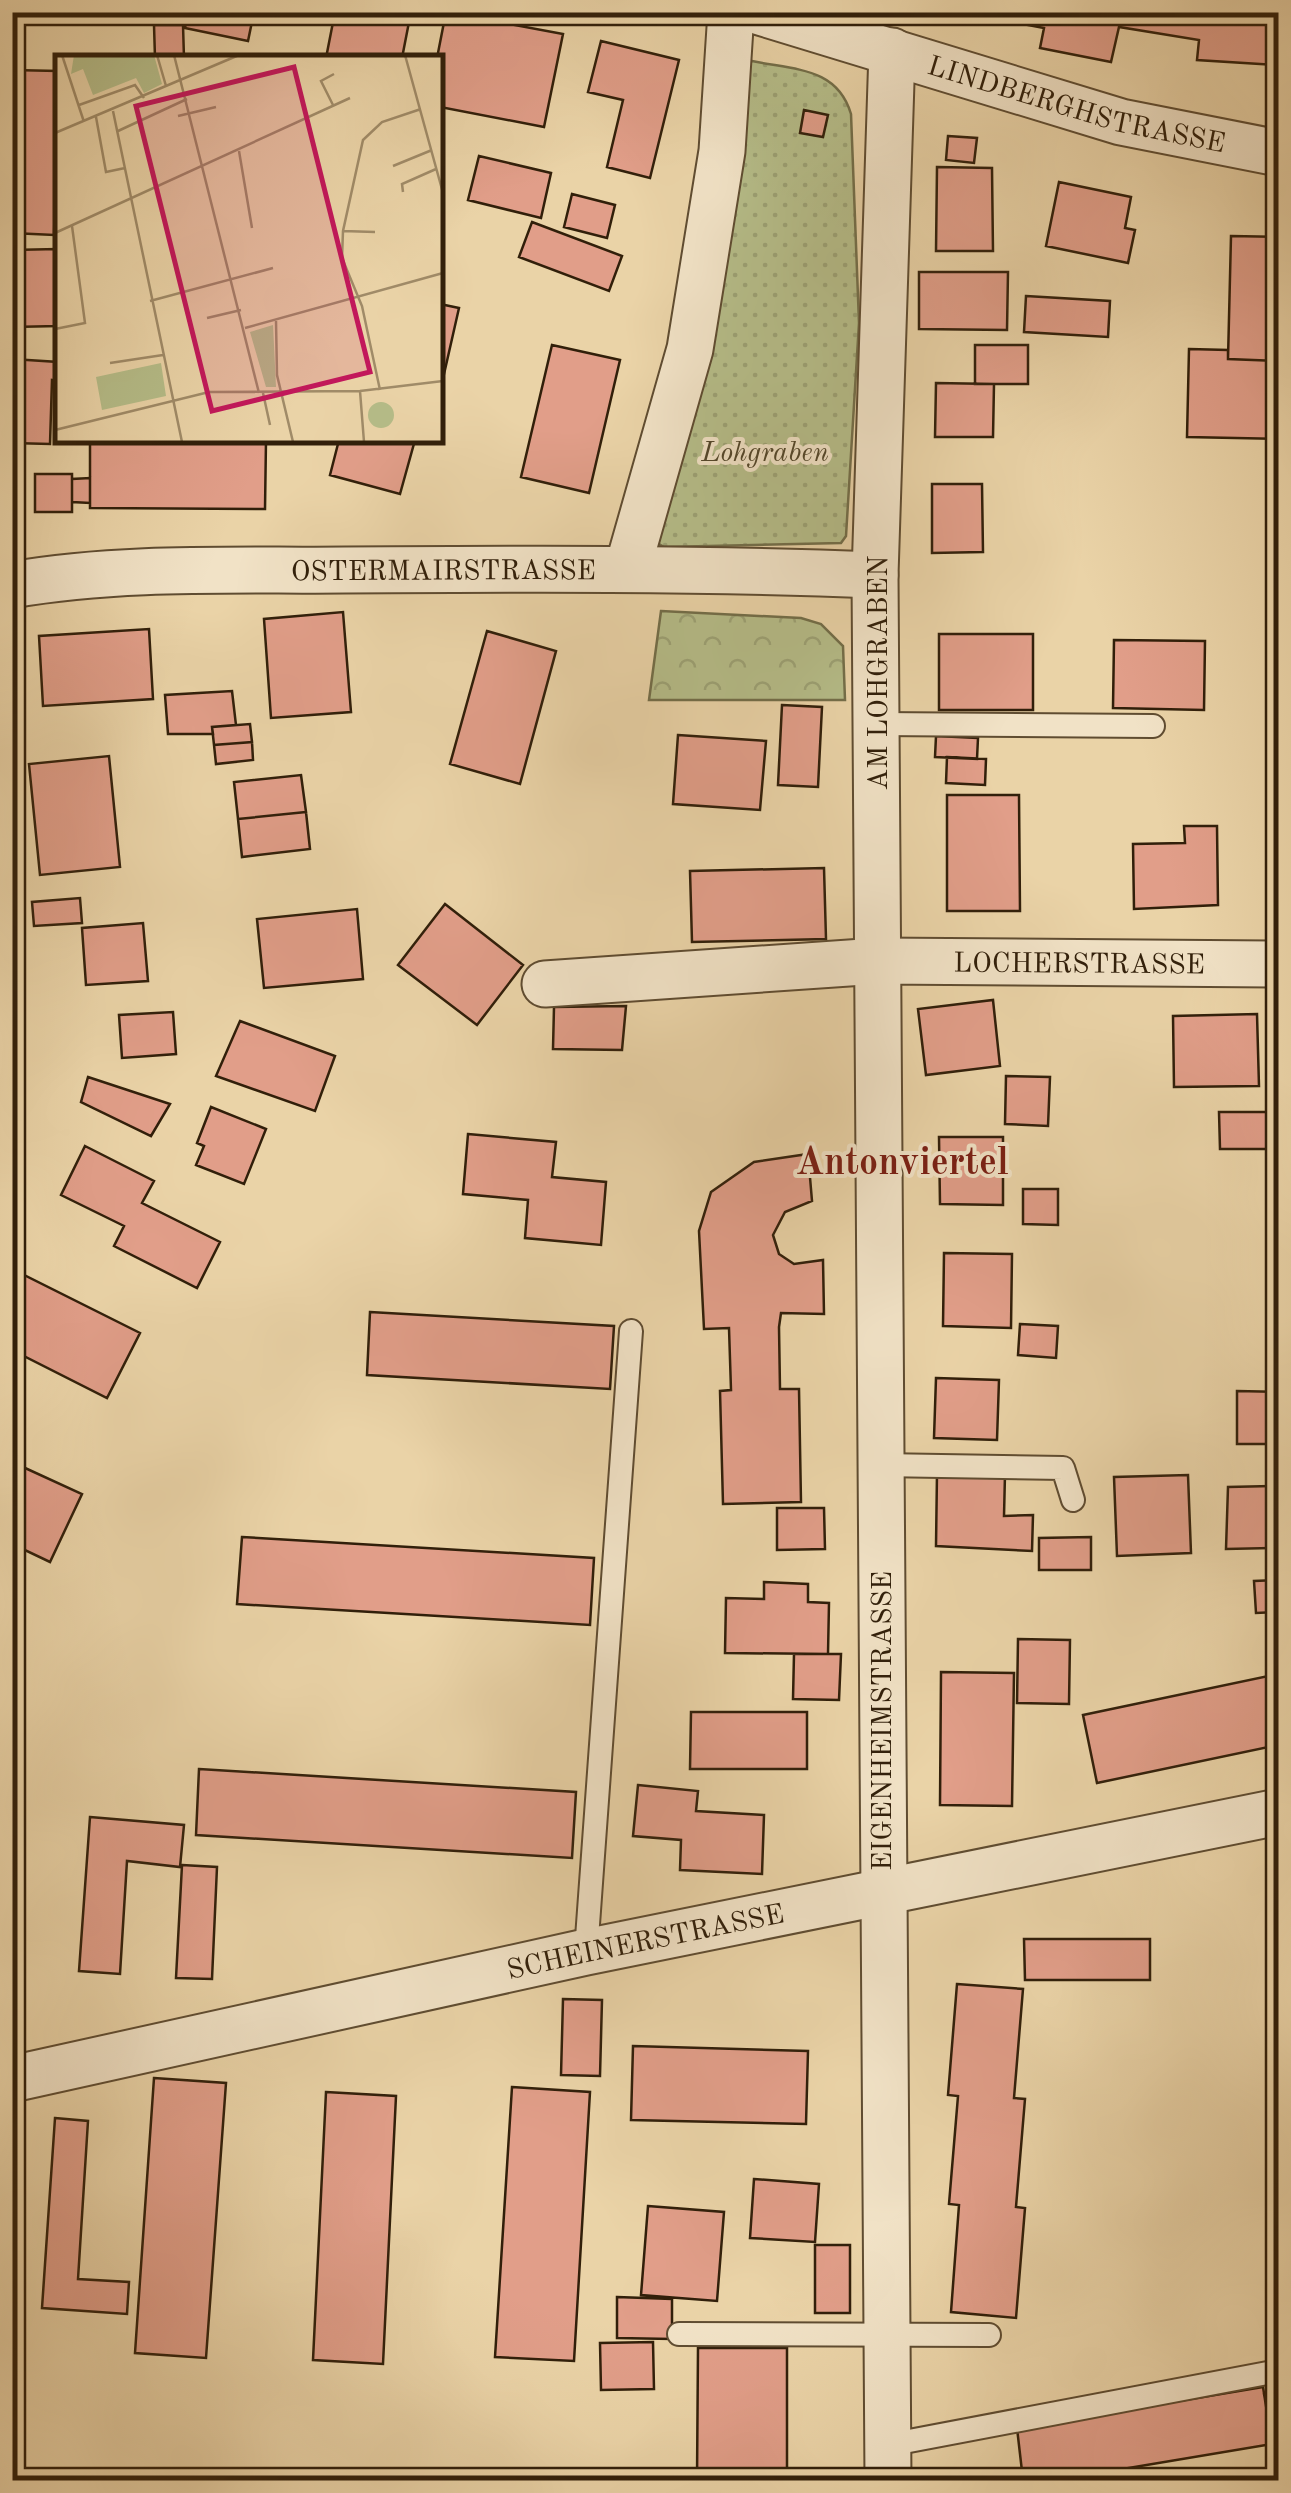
<svg xmlns="http://www.w3.org/2000/svg" width="1291" height="2493" font-family="'Old Standard TT',serif">
<defs>
<pattern id="grass-dots" width="8" height="8" patternUnits="userSpaceOnUse" patternTransform="scale(2.5)"><rect width="8" height="8" fill="#b5bc88"/><path d="M2 2h.1M6 6h.1" fill="none" stroke="#9ca174" stroke-width="1.8" stroke-linecap="round"/></pattern>
<pattern id="forest-crowns" width="20" height="18" patternUnits="userSpaceOnUse" patternTransform="scale(2.5)"><rect width="20" height="18" fill="#b5bc88"/><path d="M2 6a3 3 0 1 1 6 0M12 15a3 3 0 1 1 6 0" fill="none" stroke="#9ca174"/></pattern>
</defs>
<rect width="100%" height="100%" fill="#ead3a7"/>
<filter id="stains"><feTurbulence type="fractalNoise" baseFrequency=".002" numOctaves="4"/><feColorMatrix values="0 0 0 0 .2 0 0 0 0 .09 0 0 0 0 .02 0 0 0 .5 -.17"/></filter>
<radialGradient id="worn" r=".72"><stop offset=".6" stop-color="#630" stop-opacity="0"/><stop offset="1" stop-color="#630" stop-opacity=".3"/></radialGradient>
<path fill="url(#grass-dots)" stroke="#736e49" stroke-width="2.5" d="M752,61C794,70 837,67 851,114L859,323L846,536L841,543L664,547L654,541L746,62Z"/>
<path fill="url(#forest-crowns)" stroke="#736e49" stroke-width="2.5" d="M661,611L801,618L821,624L843,646L845,700H649Z"/>
<path fill="#e19e89" stroke="#311f0a" stroke-width="2.5" d="M49,12H132L131,22Z
M188,12H254L248,41L185,28Z
M335,12L410,17L402,58H326Z
M446,12L563,34L544,127L440,107L437,58Z
M959,12H1245V19L1278,21V65L1197,60L1199,40L1119,27L1111,62L1040,48L1044,28Z
M154,25H183L184,58H155Z
M601,41L679,60L650,178L607,167L623,100L588,92Z
M12,70L58,71L54,235L12,233Z
M804,110L828,115L823,137L800,133Z
M948,136L977,138L974,163L946,160Z
M479,156L551,173L541,218L468,200Z
M937,167L992,168L993,251H936Z
M1059,182L1131,197L1125,228L1135,230L1128,263L1046,246Z
M572,194L615,205L607,238L564,227Z
M532,222L622,256L609,291L519,257Z
M1231,236L1278,237V361L1228,359Z
M57,249L58,326L12,327V250Z
M919,272H1008L1007,330L919,329Z
M1026,296L1110,301L1108,337L1024,332Z
M440,304L459,308L442,383L440,382Z
M552,345L620,360L589,493L521,477Z
M975,345H1028V384H975Z
M1189,349L1228,350V359L1278,361V439L1187,437Z
M12,359L58,362V381L52,380L50,444L12,443Z
M936,383L994,384L993,437H935Z
M90,440H266L265,509L90,508Z
M339,440H415L400,494L330,475Z
M35,474H72V512H35Z
M90,478V503L72,502V479Z
M932,484H982L983,552L932,553Z
M343,612L351,712L271,718L264,619Z
M149,629L153,699L43,706L39,636Z
M487,631L556,651L520,784L450,764Z
M939,634H1033V710H939Z
M1114,640L1205,641L1204,710L1113,708Z
M232,691L236,725L212,727L213,734H168L165,695Z
M782,705L822,707L818,787L778,785Z
M250,724L252,742L214,745L212,727Z
M678,735L766,741L760,810L673,804Z
M936,736L978,738L977,759L935,757Z
M252,742L253,760L216,764L214,745Z
M109,756L120,867L40,875L29,764Z
M947,757L986,759L985,785L946,783Z
M301,775L306,812L238,819L234,782Z
M947,795H1019L1020,911H947Z
M306,812L310,849L242,857L238,819Z
M1184,826H1217L1218,905L1134,909L1133,844L1185,843Z
M824,868L826,939L692,942L690,871Z
M80,898L82,923L34,926L32,902Z
M445,904L523,965L477,1025L398,965Z
M357,909L363,979L264,988L257,919Z
M143,923L148,981L86,985L82,928Z
M993,1000L1000,1066L926,1075L918,1009Z
M626,1006L622,1050L553,1049L554,1007Z
M173,1012L176,1054L122,1058L119,1015Z
M1257,1014L1259,1086L1174,1087L1173,1016Z
M240,1021L335,1056L315,1111L216,1076Z
M1006,1076L1050,1077L1048,1126L1005,1124Z
M88,1077L170,1104L151,1136L81,1102Z
M211,1107L266,1129L244,1184L196,1165L204,1146L197,1143Z
M1219,1112H1275L1276,1149H1220Z
M468,1134L556,1142L552,1177L606,1182L601,1245L525,1238L528,1200L463,1194Z
M939,1137H1003V1205L940,1204Z
M85,1146L154,1181L142,1203L220,1242L197,1288L114,1246L124,1226L61,1195Z
M808,1154L812,1201L785,1212L773,1235L779,1254L794,1264L823,1260L824,1314L781,1313L779,1327L780,1389H799L801,1502L723,1504L720,1391L731,1390L729,1328L704,1329L699,1231L711,1192L754,1162Z
M1023,1189H1058V1225L1023,1224Z
M944,1253L1012,1254L1011,1328L943,1326Z
M12,1269L140,1333L107,1398L12,1350Z
M370,1312L614,1326L610,1389L367,1375Z
M1020,1324L1058,1326L1056,1358L1018,1355Z
M936,1378L999,1380L997,1440L934,1438Z
M1237,1391L1278,1392V1444H1237Z
M12,1462L82,1494L50,1562L12,1544Z
M937,1473L1005,1474L1004,1516L1033,1515L1032,1551L936,1546Z
M1188,1475L1191,1553L1117,1556L1114,1477Z
M1278,1486V1548L1226,1549L1228,1487Z
M777,1508H824L825,1549L777,1550Z
M242,1537L594,1558L590,1625L237,1604Z
M1091,1537V1570H1039V1538Z
M1278,1580V1612L1256,1613L1254,1581Z
M764,1582L808,1584V1602L829,1603L828,1654L725,1653L726,1598L764,1599Z
M1018,1639L1070,1640L1069,1704L1017,1703Z
M794,1654H841L839,1700L793,1699Z
M941,1672L1014,1673L1012,1806L940,1805Z
M1278,1674V1745L1097,1783L1083,1715Z
M691,1712H807V1769H690Z
M199,1769L576,1792L572,1858L196,1835Z
M638,1785L698,1791L696,1811L764,1815L762,1874L680,1870L681,1840L633,1836Z
M90,1817L184,1825L180,1867L127,1861L120,1974L79,1971Z
M182,1865L217,1867L212,1979L176,1978Z
M1024,1939H1150V1980H1025Z
M12,1940H22L23,2023H12Z
M957,1984L1023,1989L1014,2098L1025,2099L1016,2207L1025,2208L1016,2318L951,2312L959,2205L949,2204L958,2096L948,2095Z
M563,1999L602,2000L600,2076L561,2075Z
M633,2046L808,2051L806,2124L631,2120Z
M154,2078L226,2083L206,2358L135,2353Z
M512,2087L590,2092L574,2361L495,2357Z
M326,2092L396,2096L383,2364L313,2360Z
M55,2118L88,2121L78,2279L129,2282L127,2314L42,2308Z
M754,2179L819,2184L815,2242L750,2238Z
M648,2206L724,2212L717,2301L641,2295Z
M815,2245H850V2313H815Z
M617,2297L672,2299V2339L617,2338Z
M653,2342L654,2389L601,2390L600,2343Z
M698,2348H787V2480H697Z
M1263,2387L1272,2444L1057,2480H1023L1017,2428Z
M1278,2391V2460H1276L1264,2394Z"/>
<g fill="none" stroke-linecap="round" stroke-linejoin="round">
<g stroke="#5f4c31" stroke-width="26">
<path id="lane" d="M877,724L1153,726
M880,1465L1063,1468L1073,1500
M586,1952L631,1331
M679,2334L989,2335
M888,2445L1278,2371"/>
</g>
<g stroke="#5f4c31" stroke-width="49">
<g id="street">
<path id="s1" d="M760,12L1121,122L1278,153"/>
<path d="M628,567L690,349L722,151L731,12"/>
<path id="s2" d="M12,585C121,566 235,571 345,570C522,569 699,568 875,575"/>
<path id="s3" d="M545,984L878,961L1278,964"/>
<path id="s4" d="M12,2079L586,1952L1278,1812"/>
<path d="M888,2480L875,575L892,51"/>
</g>
</g>
<use href="#lane" stroke="#f1e2c6" stroke-width="22"/>
<use href="#street" stroke="#f1e2c6" stroke-width="45"/>
</g>
<g text-anchor="middle" stroke-width="8" stroke-linejoin="round" paint-order="stroke">
<g font-size="28" fill="#311f0a" stroke="#f1e2c6">
<text dy="10" stroke="none"><textPath href="#s1" startOffset="330">LINDBERGHSTRASSE</textPath></text>
<text dy="10" stroke="none"><textPath href="#s2" startOffset="432">OSTERMAIRSTRASSE</textPath></text>
<text transform="translate(877 673) rotate(-90)" y="10">AM LOHGRABEN</text>
<text dy="10" stroke="none"><textPath href="#s3" startOffset="535">LOCHERSTRASSE</textPath></text>
<text transform="translate(881 1721) rotate(-90)" y="10">EIGENHEIMSTRASSE</text>
<text dy="10" stroke="none"><textPath href="#s4" startOffset="648">SCHEINERSTRASSE</textPath></text>
</g>
<g font-size="28" font-style="italic" fill="#52462a" stroke="#f1e2c6">
<text x="765" y="461">Lohgraben</text>
</g>
<g font-size="38" font-weight="bold" fill="#7a1f14" stroke="#f1e2c6">
<text x="902" y="1174">Antonviertel</text>
</g>
</g>
<g transform="translate(55 55)">
<rect width="388" height="388" fill="#ead3a7"/>
<path d="M218,270L221,332H211L195,277ZM106,308L111,341L47,355L41,322Z" fill="#b5bc88"/>
<path d="M19,0H99L107,29L89,38L81,23L38,40L28,14L16,19ZM313 360a13 13 0 1 1 26 0a13 13 0 1 1-26 0Z" fill="#b5bc88"/>
<path fill="none" stroke="#a08b68" stroke-width="2.5" d="M7,0L29,67M102,0L111,31M119,0L204,338M320,0H360M350,0L388,138M24,50L80,30L89,43M278,50L266,26L279,19M58,56L127,387M123,61L161,52M41,62L51,117L70,113M63,76L132,44M0,78L184,0M184,96L197,173M338,111L377,95M348,137L347,129L381,114M288,176L320,177M0,178L295,43M95,246L218,213M152,263L186,255M221,266L222,320L238,387M190,273L388,218M0,274L30,268L17,171M55,308L108,300M325,335L307,251L287,203L288,176L308,85L327,67L366,54M305,336L309,387M208,338L215,370M0,375L154,337L305,336L388,326"/>
<path fill="#c2185b" fill-opacity="0.15" stroke="#c2185b" stroke-width="5" d="M239,12L315,317L157,356L81,51Z"/>
<rect width="388" height="388" fill="none" stroke="#311f0a" stroke-width="5"/>
</g>
<rect width="1291" height="2493" fill="none" stroke="#ead3a7" stroke-width="50"/>
<rect x="15" y="15" width="1261" height="2463" fill="none" stroke="#311f0a" stroke-width="5"/>
<rect x="25" y="25" width="1241" height="2443" fill="none" stroke="#311f0a" stroke-width="2.5"/>
<rect width="100%" height="100%" filter="url(#stains)"/>
<rect width="100%" height="100%" fill="url(#worn)"/>
</svg>
